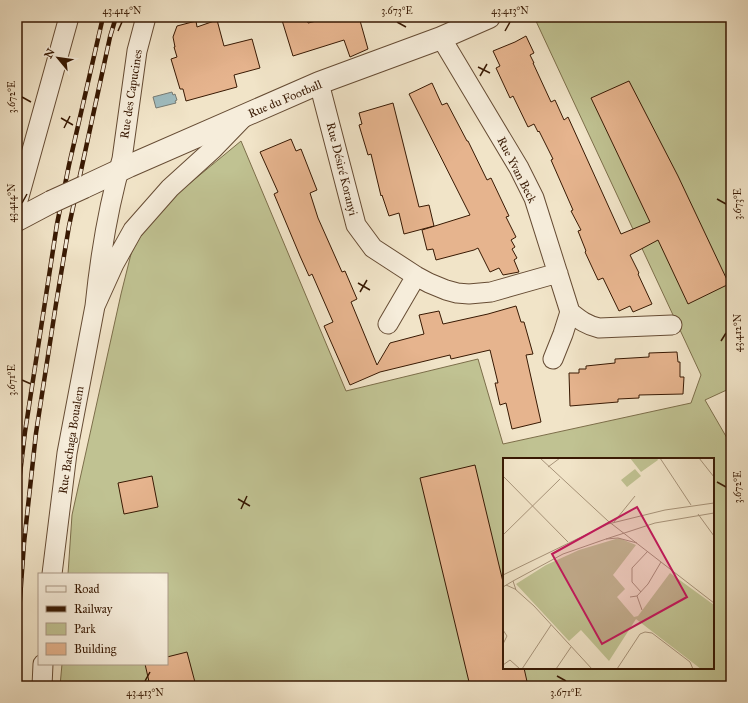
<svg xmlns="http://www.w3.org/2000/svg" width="748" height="703" font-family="'IM FELL Great Primer',serif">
<rect width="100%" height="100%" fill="#f1e4c8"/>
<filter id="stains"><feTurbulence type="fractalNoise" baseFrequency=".005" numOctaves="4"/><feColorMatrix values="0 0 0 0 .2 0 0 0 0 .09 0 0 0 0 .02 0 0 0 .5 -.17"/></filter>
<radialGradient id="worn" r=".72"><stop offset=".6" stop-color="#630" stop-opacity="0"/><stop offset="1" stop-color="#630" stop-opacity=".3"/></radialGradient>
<path fill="#c0c292" stroke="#7c6e4a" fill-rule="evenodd" d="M541,17H731V388L705,400L731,445V686H60L62,664H167V574H68L72,515L121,294L138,226L241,141L346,391L478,359L503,444L691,403L701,375L535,19ZM504,459H713V668H504Z"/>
<path fill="#9fbcc0" stroke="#767b74" d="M172,92L173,95L175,94L177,100L175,101L176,103L156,108L153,97Z"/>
<path fill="#e6b48e" stroke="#381903" d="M281,17H306L308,23L333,17H359L368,49L350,57L344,40L293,56Z
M217,20L224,46L252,39L260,68L234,75L237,87L186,101L183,89H180L171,59L177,57L174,47H175L173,37L177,26L196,21L197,27Z
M526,36L534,53L530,55L534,63H533L551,102L555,100L564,120L568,117L621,234L650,222L591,98L629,81L678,176L729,284L688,304L658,240L630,255L639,273L638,274L652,304L633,312L630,306L619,311L603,278L598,280L585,252L586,251L578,231L581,230L571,211L573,210L551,160L553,159L539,131L538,132L534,124L528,127L513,96L510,98L496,68L500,66L493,51L515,42Z
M432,83L442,105L447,103L467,141H468L487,180L491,178L509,216L506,217L516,237L511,240L515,247L512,249L517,258L514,260L519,272L503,275L499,268L490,272L478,248L474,250L436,260L433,249L427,250L422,230L470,215L409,94Z
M393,103L419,207L429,205L434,226L404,234L399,213L389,216L382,195L381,196L371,154L368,155L359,125L362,124L359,113Z
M291,139L296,151L301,149L317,190L310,193L318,218L342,272L345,271L357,299L351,302L377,365L390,343L424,334L419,315L439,311L443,324L488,314L516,306L521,322H524L533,354L526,355L541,422L512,429L506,403L500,405L495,383H498L490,350L451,359L450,355L380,372L350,385L324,326L333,322L312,274L309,276L300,256L274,194L278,192L260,152Z
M677,352L678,362H680V377H684L683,394L639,395V398L618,399V402L570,406L569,373H579V369H586V366L615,363V359L649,357V353Z
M475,465L504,586V668H524L528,686H470L420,478Z
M152,476L158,507L124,514L118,483Z
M187,652L196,686H150L145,664H167V657Z"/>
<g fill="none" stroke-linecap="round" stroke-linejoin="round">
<g stroke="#664c34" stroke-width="21">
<path id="minor" d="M146,17L137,51L122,159C108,207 100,257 95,306L114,264L133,230L170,188L213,149L242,119
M441,38L446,46L519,168L534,198L570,312L563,334L553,359
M319,83L356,225L373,248L416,276L429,283L446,290L457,293L469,294L491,292L558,273
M17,204L69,17
M570,312C580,320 586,325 599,328L672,325
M388,324L416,276
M52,574L67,453L95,306
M42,686L43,664"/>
</g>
<g stroke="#664c34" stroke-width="24">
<path id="tertiary" d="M84,187L129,166L319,83L441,38L489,17
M17,220L51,202"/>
</g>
<use href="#minor" stroke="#f6eddb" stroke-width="19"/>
<use href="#tertiary" stroke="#f6eddb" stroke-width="22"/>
<g stroke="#381903" stroke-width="4.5">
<path id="rail" d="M17,499L25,432L57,224L69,165L103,17
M17,641L24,543L36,433L56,304L69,226L110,37L116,17"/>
</g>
<use href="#rail" stroke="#f6eddb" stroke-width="3" stroke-dasharray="9" stroke-linecap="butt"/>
<g stroke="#664c34" stroke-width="24" stroke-linecap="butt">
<path id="tertiary-bridge" d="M51,202L84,187"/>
</g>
<use href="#tertiary-bridge" stroke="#f6eddb" stroke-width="22"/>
</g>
<path fill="none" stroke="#381903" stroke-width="1.5" d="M397,22L406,27M118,31L122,22M505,31L510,22M478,67L490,73M480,76L487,64M22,97L31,102M61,118L73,125M64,128L70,116M717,199L726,204M22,203L27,194M358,283L370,290M360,292L367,280M721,341L726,333M22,380L31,384M717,482L726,487M238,499L250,506M241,509L247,496M557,676L566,681M145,681L150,672"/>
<g text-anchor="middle" stroke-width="3" stroke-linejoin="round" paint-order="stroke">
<g font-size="12" fill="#381903" stroke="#f6eddb">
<text transform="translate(131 94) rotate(-81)" y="4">Rue des Capucines</text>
<text transform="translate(285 99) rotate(-23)" y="4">Rue du Football</text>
<text transform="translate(342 169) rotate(76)" y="4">Rue Désiré Koranyi</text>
<text transform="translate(517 170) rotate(63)" y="4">Rue Yvan Beck</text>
<text transform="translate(71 440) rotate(-81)" y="4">Rue Bachaga Boualem</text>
</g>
</g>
<g transform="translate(503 458)">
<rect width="211" height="211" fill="#f1e4c8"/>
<path d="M127,0H154L155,2L138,14ZM132,11L138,18L124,29L118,22ZM116,80L133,87L110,117L122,131L114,139L131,159L135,158L167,115L211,147V211H198L133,161L106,203L78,172L66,183L13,126L43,107L76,92Z" fill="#c0c292"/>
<path fill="none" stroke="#a79379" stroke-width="1" d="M37,0L105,63L211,145M157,0L188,47M196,0L211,19M45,9L57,0M0,18L65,84M195,56L211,78M111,64L132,38M0,77L57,21M134,85L115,80L103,81L152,65L211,55M0,117L105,66L162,52L211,45M10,123L60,96L103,81M3,127L12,131L31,148L89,211M0,129L10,123L13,132M138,134L129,124V110L145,93M134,138L139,152M127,139L134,138L145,126L158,104M0,172L4,178L0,186M0,207L7,202L17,211M19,211L48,167M53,211L68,189M114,211L137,176L142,174L149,175L187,204L190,211"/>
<path fill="#c2185b" fill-opacity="0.15" stroke="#c2185b" stroke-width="2" d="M134,49L184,139L99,186L49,96Z"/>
<rect width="211" height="211" fill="none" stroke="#381903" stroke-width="2"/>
</g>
<rect width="748" height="703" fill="none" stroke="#f1e4c8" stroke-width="44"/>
<rect x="38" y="573" width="130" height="92" fill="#f6eddb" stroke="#aa9885"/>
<rect x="46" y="586" width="20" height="6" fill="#f6eddb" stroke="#aa9885"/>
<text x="74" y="593" font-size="12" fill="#381903">Road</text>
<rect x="46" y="606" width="20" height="6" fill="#381903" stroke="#aa9885"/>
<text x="74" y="613" font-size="12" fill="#381903">Railway</text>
<rect x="46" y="623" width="20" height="12" fill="#c0c292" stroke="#aa9885"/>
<text x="74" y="633" font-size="12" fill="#381903">Park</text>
<rect x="46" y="643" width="20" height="12" fill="#e6b48e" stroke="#aa9885"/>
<text x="74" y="653" font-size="12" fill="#381903">Building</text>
<g transform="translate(58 58) rotate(299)" stroke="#f6eddb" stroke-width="3" paint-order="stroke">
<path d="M0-3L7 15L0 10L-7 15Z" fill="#381903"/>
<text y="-6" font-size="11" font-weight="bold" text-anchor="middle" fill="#381903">N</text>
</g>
<rect x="22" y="22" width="704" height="659" fill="none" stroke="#381903" stroke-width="1.5"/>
<g font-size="10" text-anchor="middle" fill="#381903">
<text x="122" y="14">43.414°N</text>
<text x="397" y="14">3.673°E</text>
<text x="510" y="14">43.413°N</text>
<text transform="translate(11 97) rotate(-90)" y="4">3.672°E</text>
<text transform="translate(11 203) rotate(-90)" y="4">43.414°N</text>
<text transform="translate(737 204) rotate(-90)" y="4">3.673°E</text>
<text transform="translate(737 333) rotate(-90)" y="4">43.412°N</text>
<text transform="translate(11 380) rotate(-90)" y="4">3.671°E</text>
<text transform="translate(737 487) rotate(-90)" y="4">3.672°E</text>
<text x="145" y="696">43.413°N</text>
<text x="566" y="696">3.671°E</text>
</g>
<rect width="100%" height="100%" filter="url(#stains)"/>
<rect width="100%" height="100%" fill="url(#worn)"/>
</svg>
